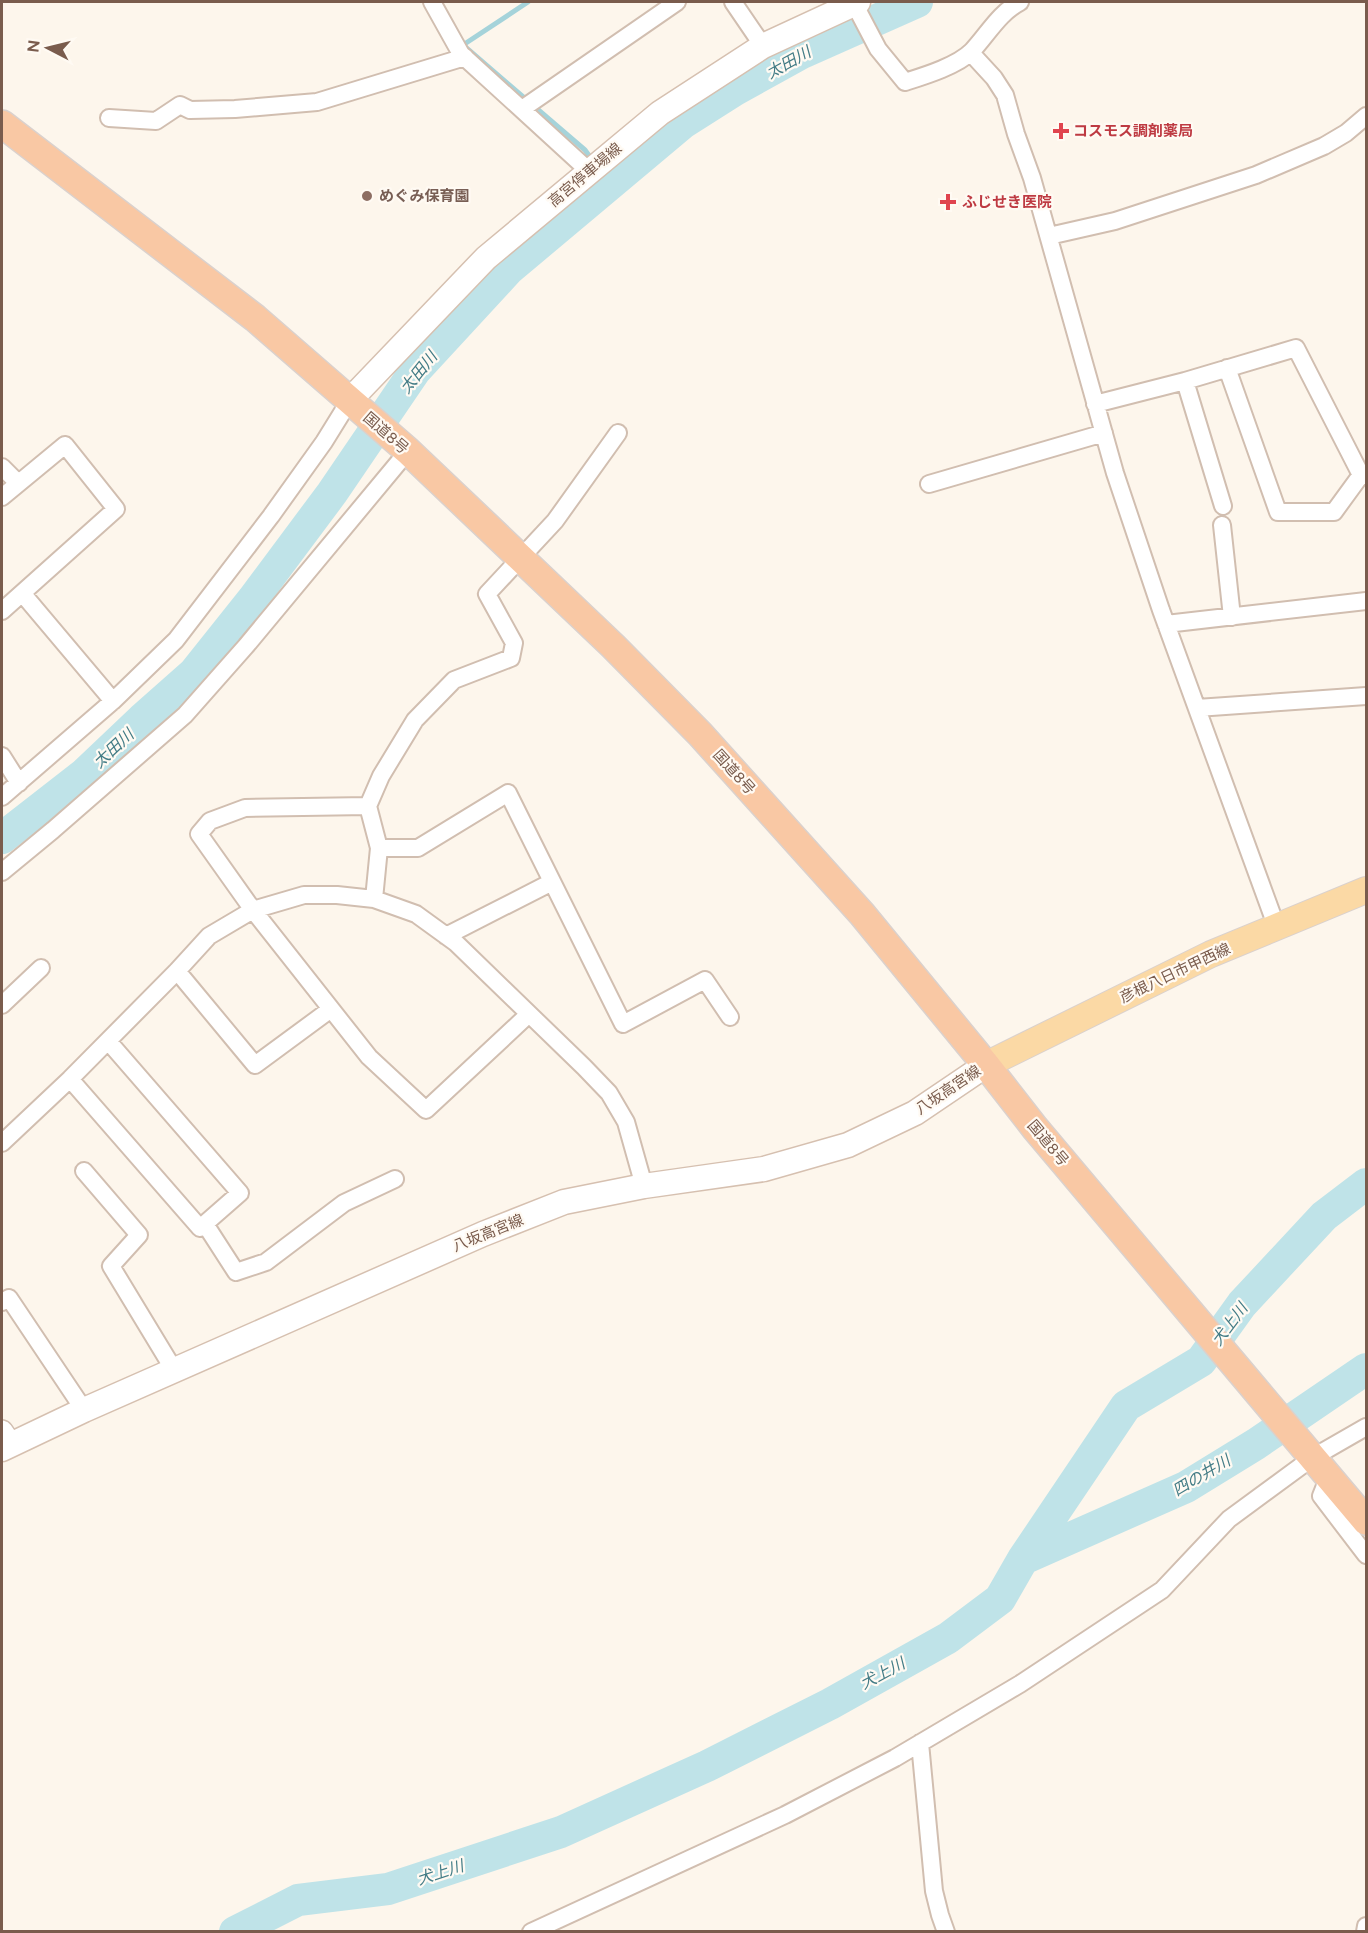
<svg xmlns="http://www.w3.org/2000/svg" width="1368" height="1933" font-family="Figtree,'Noto Sans JP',sans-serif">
<rect width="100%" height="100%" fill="#fdf6ec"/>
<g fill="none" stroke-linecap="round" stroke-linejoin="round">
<path stroke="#a5d3da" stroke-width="5" d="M528,2L463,45L585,150L593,161
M601,171L610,183"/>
<path stroke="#bfe3e8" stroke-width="32" d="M2,838L83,775L142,719L194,673L253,599L332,493L415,371L509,269L683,123L735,90L800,54L917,2
M1023,1559L1186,1487L1256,1444L1366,1369
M235,1932L298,1900L388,1889L561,1832L707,1766L830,1704L948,1638L1000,1599L1023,1559L1126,1406L1201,1361L1242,1304L1324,1216L1366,1184"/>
<g stroke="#d1beb0" stroke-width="20">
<path id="minor" d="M432,2L461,54L589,171
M733,2L763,46
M857,2V9L878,49L905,82C924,76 957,66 972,51C987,35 1000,12 1020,2
M971,53L994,78L1005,95L1016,134L1032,178L1115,473L1161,610L1277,928
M522,109L677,2
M109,118L156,121L180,105L190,110L235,109L317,102L465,57
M1049,236L1115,221L1256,175L1324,146L1346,133L1366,116
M1227,368L1278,512H1334L1361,475
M1185,381L1296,348L1361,475L1366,476
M1095,404L1185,381L1223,506
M2,467L18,483
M929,484L1104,433
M2,497L65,445L116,509L2,611
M1222,525L1232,617
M22,593L113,701
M1166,624L1366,601
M1197,708L1366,696
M2,756L19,783
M2,797L113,701L176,640L271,516L324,442L350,400
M368,806L381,776L415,720L454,680L511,658L514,643L487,594L555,521L618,433
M2,872L53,830L185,715L246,646L408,451
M374,899L379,848
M446,936L552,882
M177,971L255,1065L331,1009
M2,1005L41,968
M529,1014L426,1110L369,1057L253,910L199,834L210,821L245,808L368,806L379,848H418L508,793L623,1024L705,980L730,1017
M70,1079L200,1228L240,1193L108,1041
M2,1143L70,1079L177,971L209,936L253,910L304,895H337L374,899L416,914L456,943L584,1067L609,1093L626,1122L644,1186
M84,1171L139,1235L111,1266L174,1370
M205,1224L236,1272L266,1262L344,1203L395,1179
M2,1302L9,1298L84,1410
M1329,1476L1321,1496L1366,1555
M920,1743L934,1891L940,1915L946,1932
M531,1932L785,1815L895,1758L1020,1684L1162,1590L1229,1519L1312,1458L1366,1427
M1365,1932L1366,1926"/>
</g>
<g stroke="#d1beb0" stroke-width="24">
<path id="tertiary" d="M2,1431L11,1444"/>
</g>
<g stroke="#d6c0b0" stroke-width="27">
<path id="secondary" d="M350,400L486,258L660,113L763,46L858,2
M2,1449L84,1410L483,1234L564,1202L644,1186L764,1169L848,1145L915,1113L986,1065"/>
</g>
<g stroke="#dad1cd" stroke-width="28">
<path id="primary" d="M986,1065L1211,954L1366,890"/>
</g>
<g stroke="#dad1cd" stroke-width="30">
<path id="trunk" d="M2,124L255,318L408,451L613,646L700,734L862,914L986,1065L1035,1128L1366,1521"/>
</g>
<use href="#minor" stroke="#fff" stroke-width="16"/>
<use href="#tertiary" stroke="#fff" stroke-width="21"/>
<use href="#secondary" stroke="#fff" stroke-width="24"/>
<use href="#primary" stroke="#fbd9a5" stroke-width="26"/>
<use href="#trunk" stroke="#f9c8a4" stroke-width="27"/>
</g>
<g fill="#e0444e" stroke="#fffaf3" stroke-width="2">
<path d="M1058 122h6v6h6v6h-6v6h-6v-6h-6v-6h6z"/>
<path d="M945 193h6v6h6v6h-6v6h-6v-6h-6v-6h6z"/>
</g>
<circle fill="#8d6e63" stroke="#fffaf3" stroke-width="2" cx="367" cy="196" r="6"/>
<g text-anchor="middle" stroke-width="4.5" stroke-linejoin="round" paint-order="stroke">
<g font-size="15" font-weight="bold" fill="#be3a42" stroke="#fffaf3" text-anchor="start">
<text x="1073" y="136">コスモス調剤薬局</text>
<text x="962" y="207">ふじせき医院</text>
</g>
<g font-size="15" fill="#7a5c4d" stroke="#fffaf3">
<text transform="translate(585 175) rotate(-40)" y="5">高宮停車場線</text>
<text transform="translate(386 433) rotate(41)" y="5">国道8号</text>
<text transform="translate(734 772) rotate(48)" y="5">国道8号</text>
<text transform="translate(1175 973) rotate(-25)" y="5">彦根八日市甲西線</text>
<text transform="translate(948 1090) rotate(-34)" y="5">八坂高宮線</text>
<text transform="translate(1048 1143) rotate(50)" y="5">国道8号</text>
<text transform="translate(488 1233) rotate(-22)" y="5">八坂高宮線</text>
</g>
<g font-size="15" font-weight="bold" fill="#785e54" stroke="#fffaf3" text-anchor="start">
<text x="379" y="201">めぐみ保育園</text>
</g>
<g font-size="16" font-style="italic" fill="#437c86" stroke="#fffaf3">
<text transform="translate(788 62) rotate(-29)" y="6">太田川</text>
<text transform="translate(418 372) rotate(-51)" y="6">太田川</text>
<text transform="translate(113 748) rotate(-43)" y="6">太田川</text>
<text transform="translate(1229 1324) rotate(-53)" y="6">犬上川</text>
<text transform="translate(1201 1475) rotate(-31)" y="6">四の井川</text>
<text transform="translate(882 1673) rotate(-28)" y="6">犬上川</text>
<text transform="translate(440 1872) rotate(-18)" y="6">犬上川</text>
</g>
</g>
<rect width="1368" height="1933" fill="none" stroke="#7a5c4d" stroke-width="6"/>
<g transform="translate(48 48) rotate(277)" stroke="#fffaf3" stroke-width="4.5" paint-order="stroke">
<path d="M0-4.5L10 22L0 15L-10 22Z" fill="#7a5c4d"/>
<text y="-9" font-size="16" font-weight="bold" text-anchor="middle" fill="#7a5c4d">N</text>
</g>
</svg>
